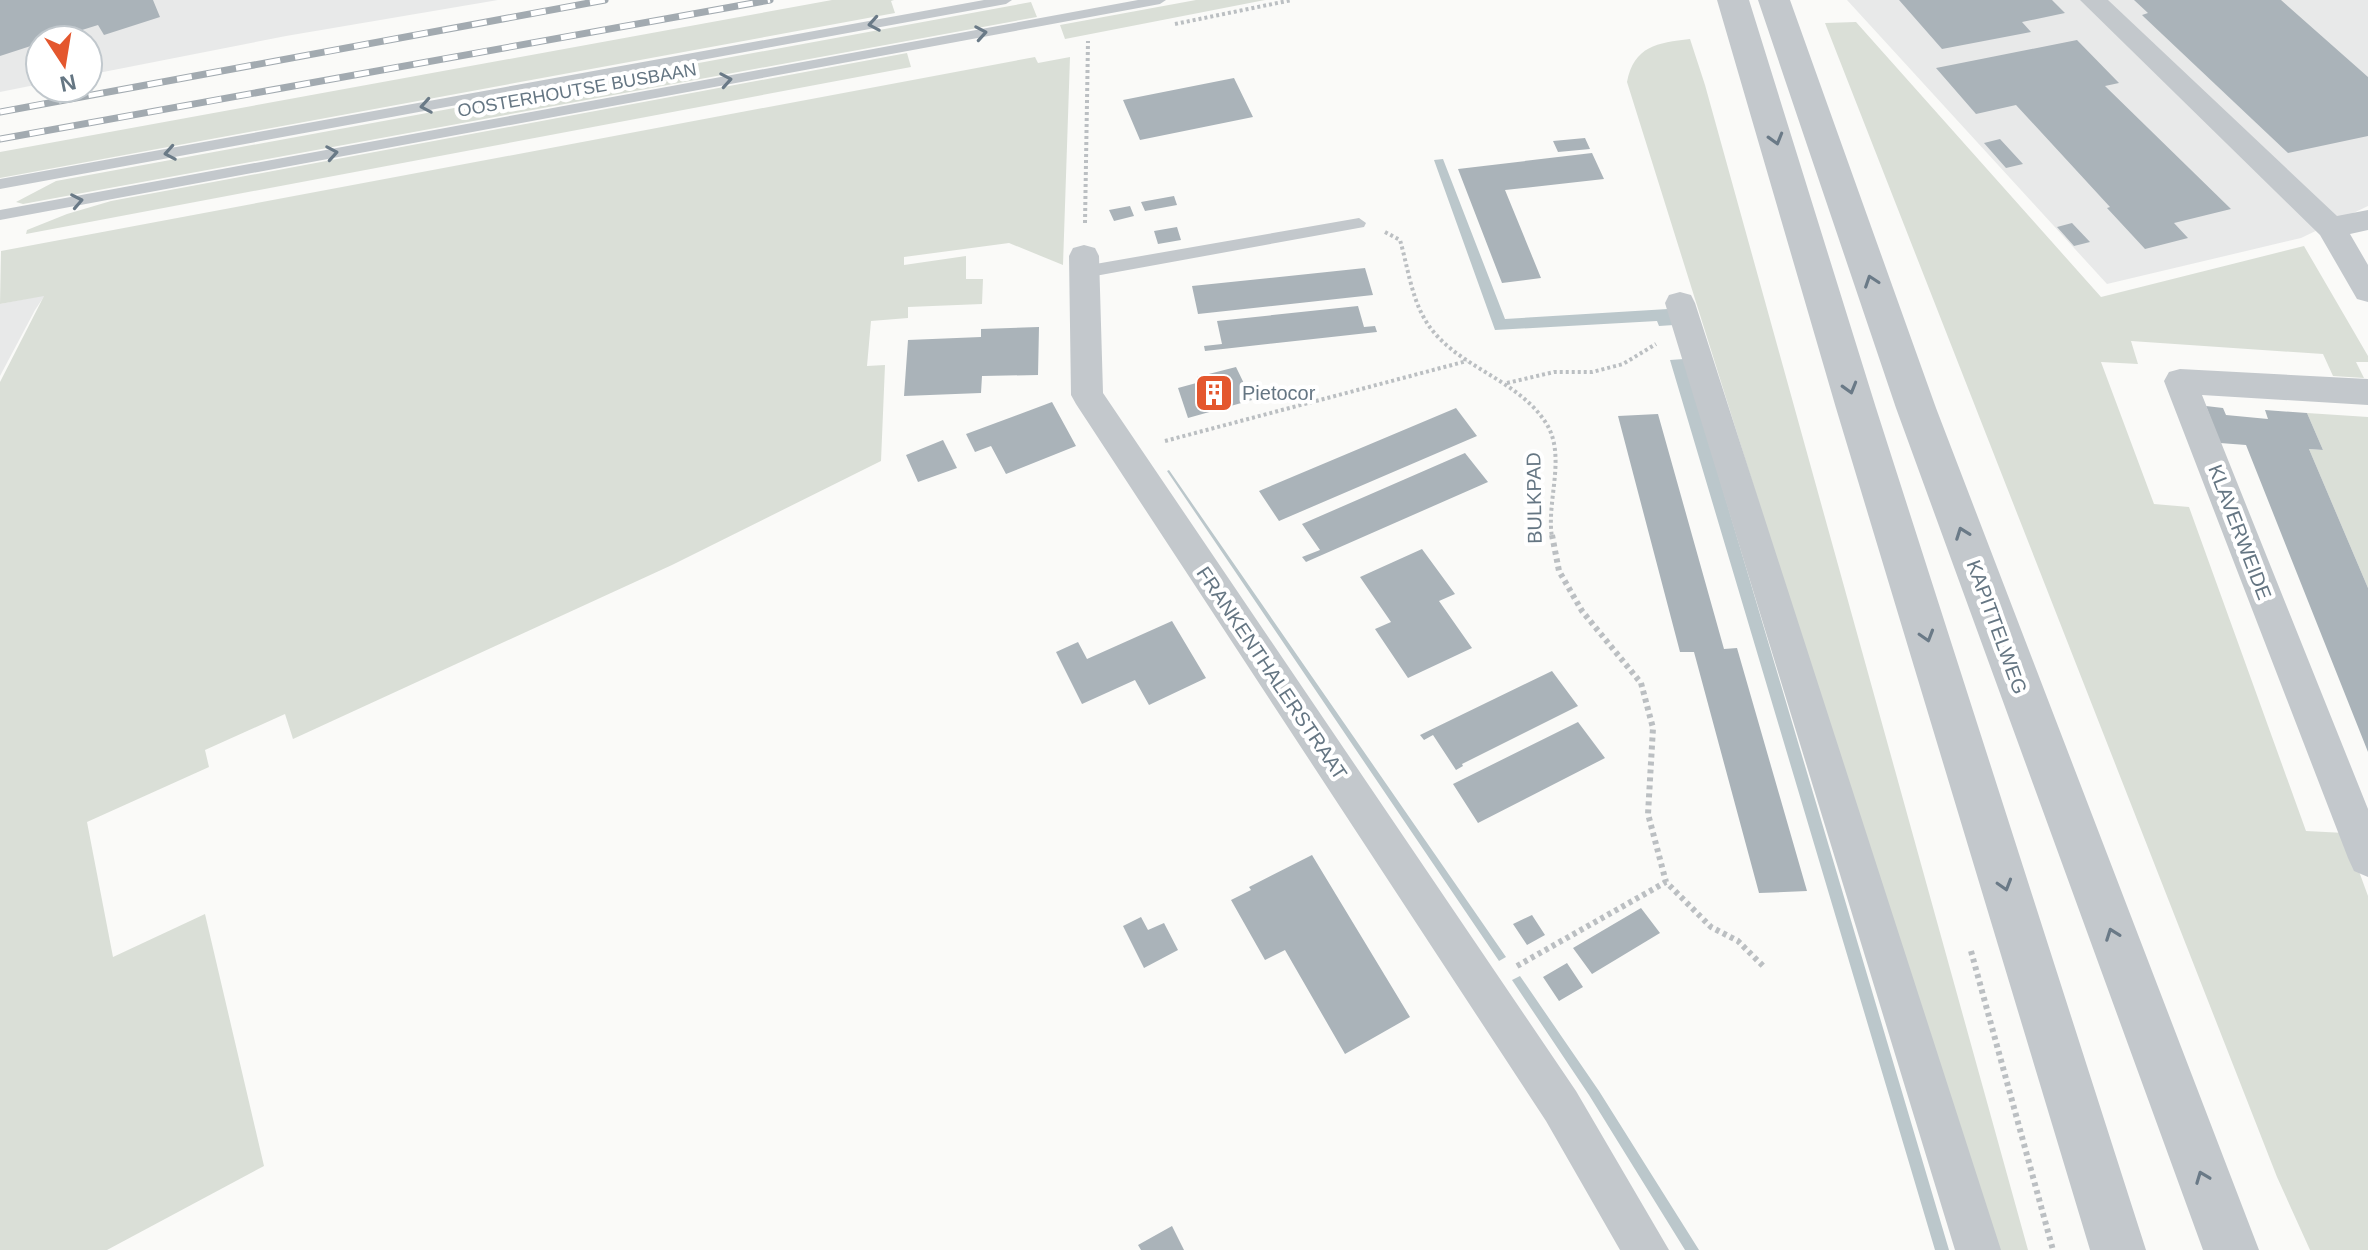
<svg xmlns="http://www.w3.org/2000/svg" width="2368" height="1250" font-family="Helvetica,sans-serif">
<rect width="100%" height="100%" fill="#fafaf8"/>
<path fill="#e8e9e9" d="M0,0H498L286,36L88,75V40H40V84L0,92Z
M1847,0H2368V206L2301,238L2107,284Z
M45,295L35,310L0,376V304Z"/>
<path fill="#dadfd7" d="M832,0H894L891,1L895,13L0,178V152Z
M1196,0H1265L1065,39L1060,25Z
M1031,2L1037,17L23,204L16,202L56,181Z
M1856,22L2101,297L2304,246L2368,356V362H2356L2364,378L2333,376L2323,354L2131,341L2138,364L2101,362L2154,504L2189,507L2306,831L2345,833L2368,896V1250H2310L2277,1177L1825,23Z
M1690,39L1705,85L2028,1250H1993L1627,82C1634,46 1657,43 1690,39Z
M907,53L911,67L26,234L27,230L67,214L111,201Z
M1035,57L1038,63L1070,57L1063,265L1009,243L904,257V265L966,256V279H983L982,304L908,307V318L871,321L867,366L885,365L881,461L672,565L293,739L285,714L205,750L209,767L87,822L113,957L205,914L264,1166L107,1250H0V382L44,296L0,304L1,251Z
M2307,413L2368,417V588L2309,449L2323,450Z"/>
<path fill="#bbc7cb" d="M1443,159L1505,319L1668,309L1674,325L1659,326L1657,321L1495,330L1434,160Z
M1684,359L1949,1250H1935L1670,360Z
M1169,470L1506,957L1499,961L1167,471Z
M1520,976L1599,1091L1699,1250H1685L1589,1095L1512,980Z"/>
<path fill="#aab3b9" d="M0,0H153L160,17L104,35L98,25L50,40H40V43L0,56Z
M1899,0H2052L2065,13L2022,22L2031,32L1942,49Z
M2134,0H2281L2368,77V136L2288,153L2144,17L2142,15L2148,13Z
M2077,40L2119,83L2105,86L2231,209L2174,223L2188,238L2145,249L2107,208L2110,207L2016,105L1976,114L1936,68Z
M1234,78L1253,117L1140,140L1123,100Z
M1585,138L1590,149L1558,152L1553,141Z
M2000,139L2023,164L2006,168L1984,143Z
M1592,153L1604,179L1505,190L1541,278L1502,283L1458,169Z
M1174,196L1177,205L1145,211L1141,202Z
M1130,206L1134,216L1114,221L1109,210Z
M2072,223L2090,242L2074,246L2057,227Z
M1177,227L1181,240L1158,244L1154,231Z
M1365,268L1373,295L1198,314L1192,286Z
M1358,306L1364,327L1375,326L1377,332L1205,351L1204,346L1222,344L1217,321Z
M1039,327L1038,375L982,376L981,393L904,396L908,340L981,337V329Z
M1236,367L1252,400L1188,418L1178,388L1200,382L1197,377Z
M1052,402L1076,446L1006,474L991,446L975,452L966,434Z
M2206,406L2223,408L2226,415L2268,419L2265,410L2307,413L2323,450L2309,449L2368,588V752L2246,445L2220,443Z
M1456,408L1477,436L1279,521L1259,491Z
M1658,414L1724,649L1737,648L1807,891L1759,893L1694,652H1680L1618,416Z
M943,440L957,468L918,482L906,455Z
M1465,453L1488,482L1306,562L1302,557L1320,550L1302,524Z
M1422,549L1455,594L1439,601L1472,648L1408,678L1375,629L1391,622L1360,577Z
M1172,621L1206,678L1149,705L1135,680L1082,704L1056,652L1078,642L1087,659Z
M1552,671L1578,706L1462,764L1463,766L1456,770L1433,735L1424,740L1420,735Z
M1578,722L1605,758L1478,823L1453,784Z
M1312,855L1410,1017L1345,1054L1285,950L1265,960L1231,900L1251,890L1249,887Z
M1641,908L1660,933L1592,974L1573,948Z
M1532,915L1545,935L1527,945L1513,924Z
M1141,917L1148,930L1164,923L1178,950L1144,968L1123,926Z
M1567,963L1583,987L1559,1001L1543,977Z
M1172,1226L1184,1250H1141L1138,1245Z"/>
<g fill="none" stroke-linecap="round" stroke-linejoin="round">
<path stroke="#bbbfc2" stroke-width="4" stroke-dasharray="3 3" stroke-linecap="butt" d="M1175,24L1292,0
M1085,223L1088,41
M1385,232L1400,240C1407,264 1411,294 1423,316C1449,366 1516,376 1546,423C1567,456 1546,501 1552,537
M1507,383L1554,372H1592L1623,364L1656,344
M1165,441L1467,361"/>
<path stroke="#bbbfc2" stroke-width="6" stroke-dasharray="4 4" stroke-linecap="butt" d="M1552,535L1559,571L1582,611L1641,683L1653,728L1648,814L1666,882L1711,927L1738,941L1765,968
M1971,951L2053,1250
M1517,966L1666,882"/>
<path fill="#c3c8cc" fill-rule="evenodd" d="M984,0H1012L1006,4L0,189V179Z
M1138,0H1166L1160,4L0,220V210Z
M1359,218L1366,223L1364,227L1084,278L1076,272L1084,266Z"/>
<path fill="#c3c8cc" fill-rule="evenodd" d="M2080,0H2108L2337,216L2368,210V230L2350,234L2368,265V302L2357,299L2320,235Z
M1084,245L1095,248L1099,256L1103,393L1576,1091L1669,1250H1620L1546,1121L1076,404L1071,395L1069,256L1073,248Z
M1680,292L1691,295L1695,303L2001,1250H1955L1665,303L1669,295Z
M2180,369L2368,379V405L2202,395L2368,809V877L2354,871L2348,858L2164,381L2169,372Z"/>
<path fill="#c3c8cc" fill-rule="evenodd" d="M1717,0H1749L1876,408L2146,1250H2090L1836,408Z
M1758,0H1790L1936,408L2259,1250H2203L1896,408Z"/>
<g stroke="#a2aab0" stroke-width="7">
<path id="rail" d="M0,112L605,0
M0,139L770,0"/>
</g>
<use href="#rail" stroke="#fff" stroke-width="5" stroke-dasharray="15" stroke-linecap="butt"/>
</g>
<defs><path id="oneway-chevron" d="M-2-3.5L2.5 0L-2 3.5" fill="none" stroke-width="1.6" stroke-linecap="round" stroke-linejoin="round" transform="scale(2)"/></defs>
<g stroke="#6a7a87">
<use href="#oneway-chevron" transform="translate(874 24) rotate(170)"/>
<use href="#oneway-chevron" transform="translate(981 33) rotate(-10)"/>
<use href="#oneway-chevron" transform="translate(726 80) rotate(-10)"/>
<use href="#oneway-chevron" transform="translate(426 106) rotate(170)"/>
<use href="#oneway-chevron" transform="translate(1776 139) rotate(74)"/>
<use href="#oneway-chevron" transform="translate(170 153) rotate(170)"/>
<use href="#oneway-chevron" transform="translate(332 153) rotate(-10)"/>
<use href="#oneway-chevron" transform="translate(77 201) rotate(-11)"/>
<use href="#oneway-chevron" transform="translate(1871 281) rotate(-109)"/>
<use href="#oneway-chevron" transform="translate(1850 388) rotate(74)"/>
<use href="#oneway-chevron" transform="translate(1962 533) rotate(-110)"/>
<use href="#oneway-chevron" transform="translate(1927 636) rotate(73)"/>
<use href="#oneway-chevron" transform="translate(2005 885) rotate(73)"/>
<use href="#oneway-chevron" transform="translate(2112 934) rotate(-110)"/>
<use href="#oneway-chevron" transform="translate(2202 1177) rotate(-111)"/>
</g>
<defs>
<g id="building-square" transform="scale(2)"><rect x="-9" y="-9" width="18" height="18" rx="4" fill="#e4572e" stroke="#fff"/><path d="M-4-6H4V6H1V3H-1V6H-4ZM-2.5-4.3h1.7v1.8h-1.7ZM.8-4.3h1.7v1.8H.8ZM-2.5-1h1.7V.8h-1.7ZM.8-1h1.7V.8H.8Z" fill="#fff"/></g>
</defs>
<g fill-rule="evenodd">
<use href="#building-square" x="1214" y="393"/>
</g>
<g text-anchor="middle" stroke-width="8" stroke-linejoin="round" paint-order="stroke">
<g font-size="18" fill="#657683" stroke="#fff">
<text transform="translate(577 90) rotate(-10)" y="6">OOSTERHOUTSE BUSBAAN</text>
</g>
<g font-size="20" fill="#657683" stroke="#fff" text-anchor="start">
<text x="1242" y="400">Pietocor</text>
</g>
<g font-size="20" fill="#657683" stroke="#fff">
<text transform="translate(1534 498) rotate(-91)" y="7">BULKPAD</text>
<text transform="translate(2240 532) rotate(69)" y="7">KLAVERWEIDE</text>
<text transform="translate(1997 627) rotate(70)" y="7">KAPITTELWEG</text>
<text transform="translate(1272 673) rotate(56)" y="7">FRANKENTHALERSTRAAT</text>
</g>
</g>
<g transform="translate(64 64) rotate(168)"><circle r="38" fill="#ffffff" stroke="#c1c8cd" stroke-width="2"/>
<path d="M0-6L14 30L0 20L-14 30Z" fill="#e4572e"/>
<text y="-12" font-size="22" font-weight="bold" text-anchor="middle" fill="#657683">N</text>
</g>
</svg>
